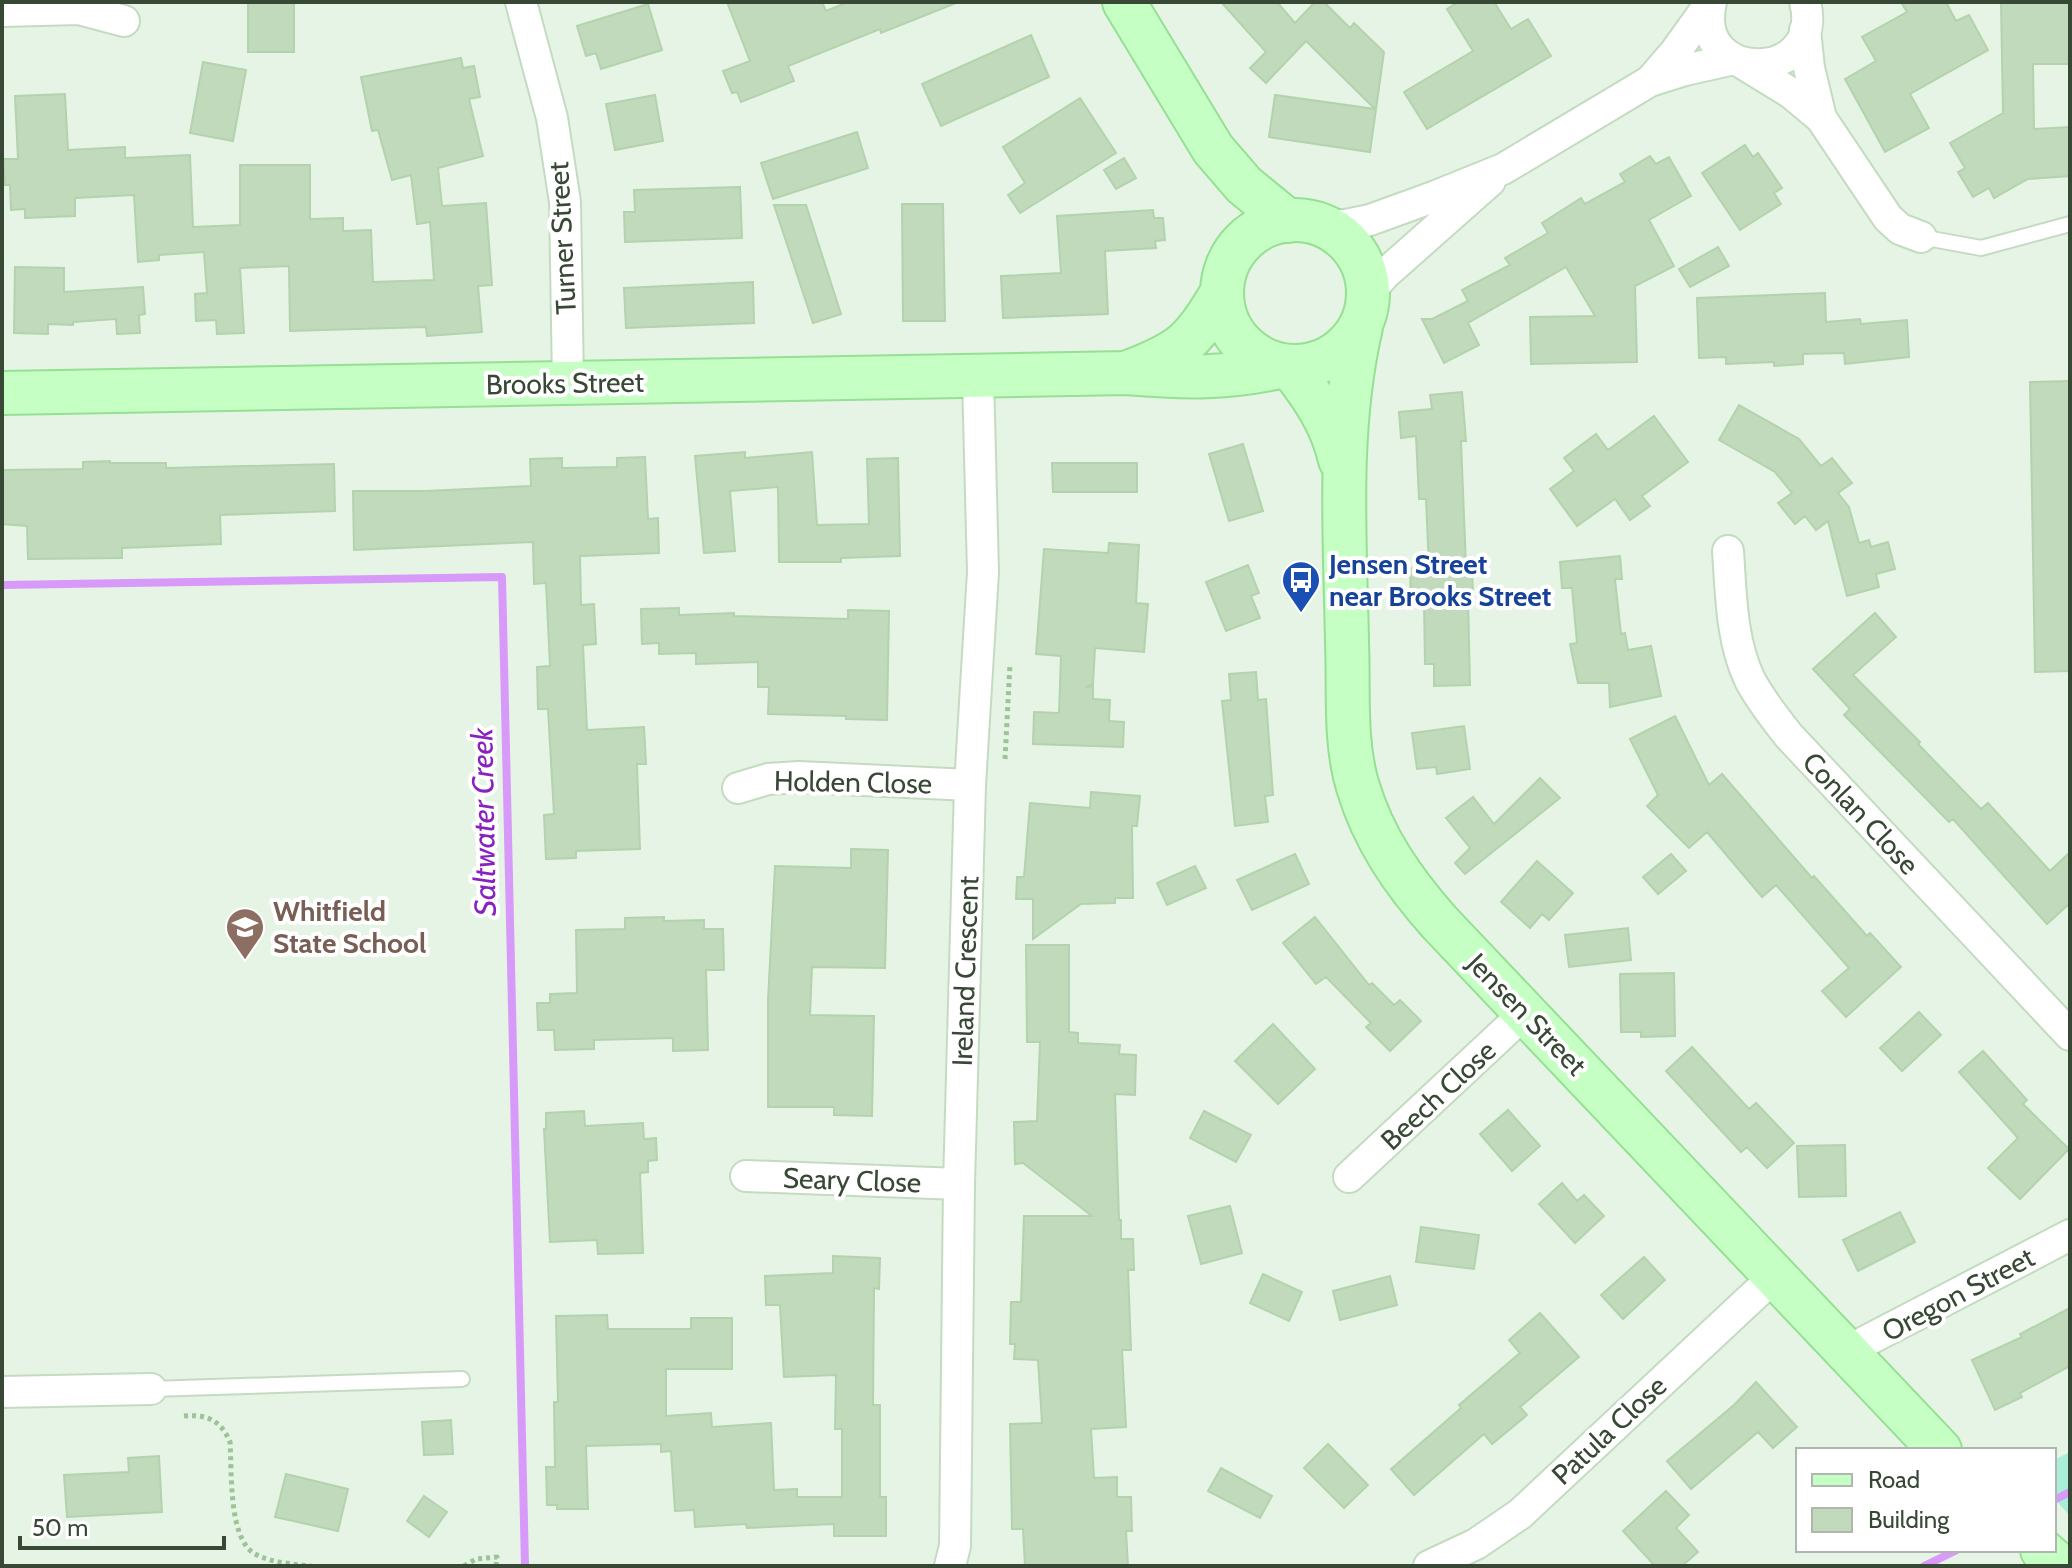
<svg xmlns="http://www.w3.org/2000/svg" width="2072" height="1568" font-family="Cabin,sans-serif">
<rect width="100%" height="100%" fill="#e6f4e5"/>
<path fill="#a9eed8" d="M2070,1452V1516L2054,1498V1460Z"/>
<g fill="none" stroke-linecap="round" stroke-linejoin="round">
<path stroke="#d79af8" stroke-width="8" d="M2,585L502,577L525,1566
M2054,1500L2070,1492
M1924,1566L1957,1550"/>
</g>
<path fill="#c1dabc" stroke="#b2d3ab" stroke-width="2" d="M248,2H294V52H248Z
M727,2H822L826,11L848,2L956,3L881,33L880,29L788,66L794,81L741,102L737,92L732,93L723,71L750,61Z
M1221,2H1277L1295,23L1315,2H1324L1350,28L1354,23L1384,52L1370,152L1269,137L1275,95L1375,109L1306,41L1266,83L1250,68L1266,52Z
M1458,2H1494L1511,29L1528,19L1551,56L1427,129L1404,92L1473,51L1447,9Z
M1901,2H1946L1956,21L1969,15L1988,50L1910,94L1929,128L1885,152L1845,79L1876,61L1862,37L1907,12Z
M2001,2H2070V64H2033L2034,129L2070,127V176L2028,179L1994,198L1989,188L1973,197L1958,172L1965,168L1950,143L2003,113Z
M648,4L662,50L601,69L596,53L586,56L577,26Z
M1031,35L1049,77L941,126L922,84Z
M461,58L463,68L474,66L480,97L469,99L483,156L438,168L442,206L486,203L492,285L478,286L482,332L427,336L426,327L290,331L289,266L240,268L244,333L217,334L216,320L196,321L195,294L207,293L204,252L159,255V260L138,262L134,195L75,198V216L25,218V209L11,210L10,185H5L3,159H18L15,96L65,94L68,150L125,147V158L190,155L193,227L240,225V165H310V219L343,218V231L371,230L373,282L434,280L430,222L417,224L411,175L392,180L378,130L372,131L361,77Z
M203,62L246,70L233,141L190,133Z
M655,95L663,141L615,150L606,104Z
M1080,98L1116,153L1020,213L1008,195L1025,183L1003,147Z
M857,132L868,168L773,199L761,163Z
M1745,145L1753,157L1758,153L1782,188L1774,193L1781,204L1740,230L1702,173Z
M1650,156L1656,164L1669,157L1691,196L1649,220L1674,266L1635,286L1637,362L1531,364L1530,317L1595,316L1566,267L1468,323L1479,345L1444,363L1422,319H1432L1468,301L1462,290L1510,265L1505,258L1548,233L1542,223L1581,198L1585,204L1625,182L1620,174Z
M1124,158L1136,178L1116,189L1104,170Z
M740,187L742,238L625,242L624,212H635L634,190Z
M902,204H943L945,321H903Z
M774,205H806L841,314L813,323Z
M1153,210L1154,218H1163L1165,240L1155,241L1156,248L1105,251L1108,314L1003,318L1001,276L1061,273L1057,216Z
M1718,247L1729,266L1690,287L1679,269Z
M15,267L64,268V292L143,287L145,314L139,315L140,333L117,334L116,319L73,322V325L48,324V334L14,333Z
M753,282L754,323L626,328L624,288Z
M1825,293L1826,322L1860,319L1861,324L1907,320L1909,357L1845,364L1844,353L1803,354V364L1774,366V362L1726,364V357L1699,358L1697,298Z
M2070,381V671L2035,672L2030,382Z
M1462,392L1466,441H1461L1466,566H1472L1473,599H1468L1470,685L1434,686V664H1425L1424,601H1411L1410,568H1429L1426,499H1419L1416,436L1401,438L1399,412L1432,409L1430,395Z
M1739,405L1799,439L1821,466L1832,458L1852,483L1838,493L1849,507L1859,543L1869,540L1871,547L1888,542L1895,569L1876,574L1879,587L1847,596L1828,521L1816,530L1805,516L1795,524L1778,503L1792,493L1775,472L1719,440Z
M1654,416L1688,462L1642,496L1650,506L1630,520L1615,499L1577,526L1550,489L1574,471L1564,458L1596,434L1608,450Z
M1243,444L1263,511L1229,521L1209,454Z
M745,452V458L812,452L817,525L869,524L867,459L898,458L900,556L841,558V562H779L778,487L730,491L735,551L704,553L695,456Z
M645,457L648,519L658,518L659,553L580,556L581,605L594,604L596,644L583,645L587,730L644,727L646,764H637L640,849L576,851V858L546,859L544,815L554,814L548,709H538L537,667L550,666L546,583L534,584L533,542L354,550L353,491H426L531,486L530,459L562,458V468L617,467V458Z
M110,461V463H166V468L334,464L335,511L220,515L221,544L122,548V558L28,559L27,526L2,524V470L83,469V462Z
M1052,463H1137V492H1053Z
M1109,543L1139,545L1136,603L1148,604L1144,652L1095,648L1093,684L1086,687L1093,686V699L1110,700L1109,721L1124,722L1123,747L1033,744L1034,712L1059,713L1061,656L1036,654L1044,549L1108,553Z
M1620,556L1622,579H1615L1621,634L1625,633L1628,650L1651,646L1661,696L1610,707L1609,683H1578L1570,644L1577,643L1572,588H1562L1560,562Z
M1248,565L1259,593L1251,596L1260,618L1226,631L1206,582Z
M679,608V615L734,613V616L848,619V610L889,611L887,720L846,719V716L768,714L769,687H758V662L696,664V653L659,654V643L642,644L641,609Z
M1875,613L1896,637L1853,675L1920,742L1918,744L1981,809L1988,803L2050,871L2070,852V903L2047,924L1953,819L1949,822L1844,715L1850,709L1813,669Z
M1256,672L1258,700L1266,699L1273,795L1265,796L1268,822L1235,826L1222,701L1231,700L1229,674Z
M1675,716L1709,785L1722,774L1812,878L1814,876L1867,936L1870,933L1901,967L1846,1017L1822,991L1849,968L1776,885L1762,897L1707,832L1689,848L1647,806L1658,795L1630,739Z
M1464,726L1470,769L1437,774L1436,767L1417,769L1412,733Z
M1540,778L1560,798L1465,874L1455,863L1470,848L1446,818L1473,797L1494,824Z
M1091,792L1140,796L1137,826H1132L1133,898H1115V903L1081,904L1033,939V899H1016L1017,877H1024L1030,803L1090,808Z
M851,849L888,850L885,968L812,967L810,1015L874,1016L872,1116L834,1115V1107H768V1000L775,866L851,868Z
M1295,854L1309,884L1252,910L1237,880Z
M1671,854L1686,871L1658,894L1643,877Z
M1537,861L1573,893L1549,920L1542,914L1530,928L1501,902Z
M1195,866L1206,888L1167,905L1157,883Z
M664,917V921L704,920V929H723L724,970H706L708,1050L673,1051V1038L594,1040V1049L555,1050L554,1030H538L537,1003H550V994L577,993L576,930L625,929V918Z
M1315,917L1369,985L1372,983L1394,1005L1400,1000L1421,1021L1390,1051L1366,1027L1371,1023L1326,977L1316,984L1283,943Z
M1628,928L1631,960L1569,967L1565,935Z
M1026,945H1069V1032L1078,1033V1043L1120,1045L1119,1054L1136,1055L1135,1095L1115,1094L1119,1220H1121V1239H1133L1134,1270H1128L1131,1350H1122L1126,1427L1091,1429L1094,1478L1117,1477V1497H1131L1132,1531H1126L1128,1566H1025L1023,1529H1012L1010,1424L1042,1423L1038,1360L1014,1359L1015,1344H1010L1011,1302H1021L1024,1216H1092L1023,1163L1015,1164L1014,1122L1037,1121L1040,1042H1027Z
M1674,973L1675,1036L1641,1037V1032H1621L1620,974Z
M1919,1012L1941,1035L1902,1071L1880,1048Z
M1273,1024L1315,1069L1278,1104L1235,1061Z
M1692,1047L1749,1109L1756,1103L1794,1143L1767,1168L1747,1147L1741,1152L1666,1071Z
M1983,1051L2027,1100L2023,1104L2069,1149L2020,1199L1988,1168L2018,1138L1959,1072Z
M1508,1110L1540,1146L1512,1171L1480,1134Z
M584,1111L585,1126L643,1123L644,1139L656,1138L657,1160L648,1161V1172L640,1173L643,1253L598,1254L597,1240L550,1242L544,1129H546V1113Z
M1204,1111L1251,1135L1236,1162L1190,1138Z
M1845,1145L1846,1196L1799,1197L1797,1146Z
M1562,1183L1577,1201L1584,1195L1604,1216L1575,1243L1539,1204Z
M1230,1206L1242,1253L1201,1264L1188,1216Z
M1900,1212L1915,1242L1858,1271L1843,1240Z
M1421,1227L1479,1235L1474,1269L1416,1262Z
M833,1256L880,1258L879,1289L874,1288L873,1405H880V1497H886V1536H834V1524L747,1528L746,1524L695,1527L694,1510L675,1511L671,1451L661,1452V1444L586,1446L588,1509H557V1505H547L546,1467H555L554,1402H558L556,1316L607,1315L608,1329H691V1318H732V1369H666V1416L711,1413L712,1427L771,1423L774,1490L797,1489V1497H842V1429H835L836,1375L784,1377L780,1305H766L765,1276L833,1273Z
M1644,1257L1665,1280L1623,1319L1601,1295Z
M1263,1274L1302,1292L1289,1321L1250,1303Z
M1390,1276L1397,1305L1340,1320L1333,1291Z
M2070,1308V1366L2020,1393L2022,1397L1995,1410L1972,1360L2022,1337L2020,1334Z
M1540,1313L1579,1357L1520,1407L1527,1415L1492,1444L1484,1434L1414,1495L1391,1469L1461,1408L1459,1405L1520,1353L1509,1340Z
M1756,1382L1797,1427L1773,1448L1758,1432L1691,1489L1667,1461L1734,1405Z
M451,1420L453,1454L424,1455L422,1422Z
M1328,1444L1368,1485L1344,1508L1304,1468Z
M159,1456L162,1512L67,1517L64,1475L129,1472L128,1458Z
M1221,1468L1272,1496L1260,1518L1208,1491Z
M286,1474L348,1489L338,1531L275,1517Z
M1666,1491L1689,1515L1676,1528L1698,1552L1682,1566H1655L1623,1531Z
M424,1496L447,1512L429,1537L407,1521Z"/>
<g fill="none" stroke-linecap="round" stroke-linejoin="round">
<g stroke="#c3dcc0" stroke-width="18">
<path id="lane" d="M1921,237L1981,248L2070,224
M151,1389L462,1379"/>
</g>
<g stroke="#c3dcc0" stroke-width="34">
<path id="street" d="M521,2L552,118L565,202L568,383
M1711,2C1691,86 1826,84 1805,2
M2,11L79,9L124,21
M1805,30L1809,68L1821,118
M1742,63L1791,93L1821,118L1888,218L1900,229L1921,237
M1651,80L1676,51L1711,2
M1324,225H1346L1370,220L1436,196L1503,169L1650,81L1685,70L1734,59
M1369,292L1385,274L1490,181
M1728,551C1731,593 1731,641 1750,680C1761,701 1775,718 1789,736L2070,1035
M738,788L768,779L799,777L970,785
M746,1176L959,1184
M1349,1177L1526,1012
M1845,1352L2070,1235
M2,1392L151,1389
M950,1566L955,1546L959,1184L970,785L983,572L978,377
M1429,1566L1476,1544L1520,1514L1776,1275"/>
</g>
<g stroke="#95e093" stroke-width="46">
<path id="secondary" d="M1124,2L1213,149L1244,185L1288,221
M1222 293a73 73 0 1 1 146 0a73 73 0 1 1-146 0Z
M1361,327C1337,430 1345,537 1347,642C1349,689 1344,742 1358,787C1374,840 1403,881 1439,922L1940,1450
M1290,367C1313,396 1332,424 1340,460
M1128,372C1182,352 1194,341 1222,292
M2,393L1127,373C1185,378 1226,379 1284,366
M2042,1550L2060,1566"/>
</g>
<path stroke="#9cc496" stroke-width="5" stroke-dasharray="4 4" stroke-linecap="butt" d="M1005,759L1010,664
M184,1416C206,1414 221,1420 230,1442C232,1471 228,1539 255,1554C272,1563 293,1564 311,1566
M464,1566L476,1559L497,1557L496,1566"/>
<use href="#lane" stroke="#fff" stroke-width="14"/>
<use href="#street" stroke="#fff" stroke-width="30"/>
<use href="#secondary" stroke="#c5ffc4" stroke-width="42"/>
</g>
<defs>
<g id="bus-pin" transform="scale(2)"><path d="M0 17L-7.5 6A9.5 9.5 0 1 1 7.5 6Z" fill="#1a4fb4" stroke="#fff"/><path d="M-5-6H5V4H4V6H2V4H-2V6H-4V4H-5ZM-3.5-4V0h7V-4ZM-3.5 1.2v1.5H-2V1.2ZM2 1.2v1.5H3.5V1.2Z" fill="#fff"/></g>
<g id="school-pin" transform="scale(2)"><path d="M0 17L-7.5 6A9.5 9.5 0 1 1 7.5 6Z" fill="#8d6e63" stroke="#fff"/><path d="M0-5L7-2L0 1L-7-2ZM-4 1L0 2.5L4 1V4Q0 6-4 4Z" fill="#fff"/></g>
</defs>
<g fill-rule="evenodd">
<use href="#bus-pin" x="1301" y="580"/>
<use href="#school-pin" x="245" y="927"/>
</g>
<g text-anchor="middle" stroke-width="8" stroke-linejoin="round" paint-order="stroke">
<g font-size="28" fill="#374834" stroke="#fff">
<text transform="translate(562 238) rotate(-93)" y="10">Turner Street</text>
<text transform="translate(565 383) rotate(-1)" y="10">Brooks Street</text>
<text transform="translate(853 782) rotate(1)" y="10">Holden Close</text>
<text transform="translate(1861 813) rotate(47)" y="10">Conlan Close</text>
<text transform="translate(965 971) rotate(-88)" y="10">Ireland Crescent</text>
<text transform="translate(1527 1014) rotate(46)" y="10">Jensen Street</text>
<text transform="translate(1438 1095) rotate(-43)" y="10">Beech Close</text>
<text transform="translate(852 1180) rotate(2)" y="10">Seary Close</text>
<text transform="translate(1958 1294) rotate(-28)" y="10">Oregon Street</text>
<text transform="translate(1609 1430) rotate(-43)" y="10">Patula Close</text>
</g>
<g font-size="28" font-weight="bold" fill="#164399" stroke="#fff" text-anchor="start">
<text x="1329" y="574">Jensen Street<tspan x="1329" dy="32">near Brooks Street</tspan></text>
</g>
<g font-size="28" font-weight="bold" fill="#785e54" stroke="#fff" text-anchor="start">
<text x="273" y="921">Whitfield<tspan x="273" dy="32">State School</tspan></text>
</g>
<g font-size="30" font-style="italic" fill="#8921c0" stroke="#fff">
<text transform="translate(484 822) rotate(-91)" y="10">Saltwater Creek</text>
</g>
</g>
<rect width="2072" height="1568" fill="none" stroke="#374834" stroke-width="8"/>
<rect x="1796" y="1448" width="260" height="104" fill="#ffffff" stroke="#afb6ae" stroke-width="2"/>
<rect x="1812" y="1474" width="40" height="12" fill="#c5ffc4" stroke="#afb6ae" stroke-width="2"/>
<text x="1868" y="1488" font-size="24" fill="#374834">Road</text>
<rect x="1812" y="1508" width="40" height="24" fill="#c1dabc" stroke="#afb6ae" stroke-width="2"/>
<text x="1868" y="1528" font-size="24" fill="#374834">Building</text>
<path d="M20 1536v12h204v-12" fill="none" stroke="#374834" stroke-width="4"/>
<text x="32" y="1536" font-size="24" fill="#374834" stroke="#ffffff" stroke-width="6" paint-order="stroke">50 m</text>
</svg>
